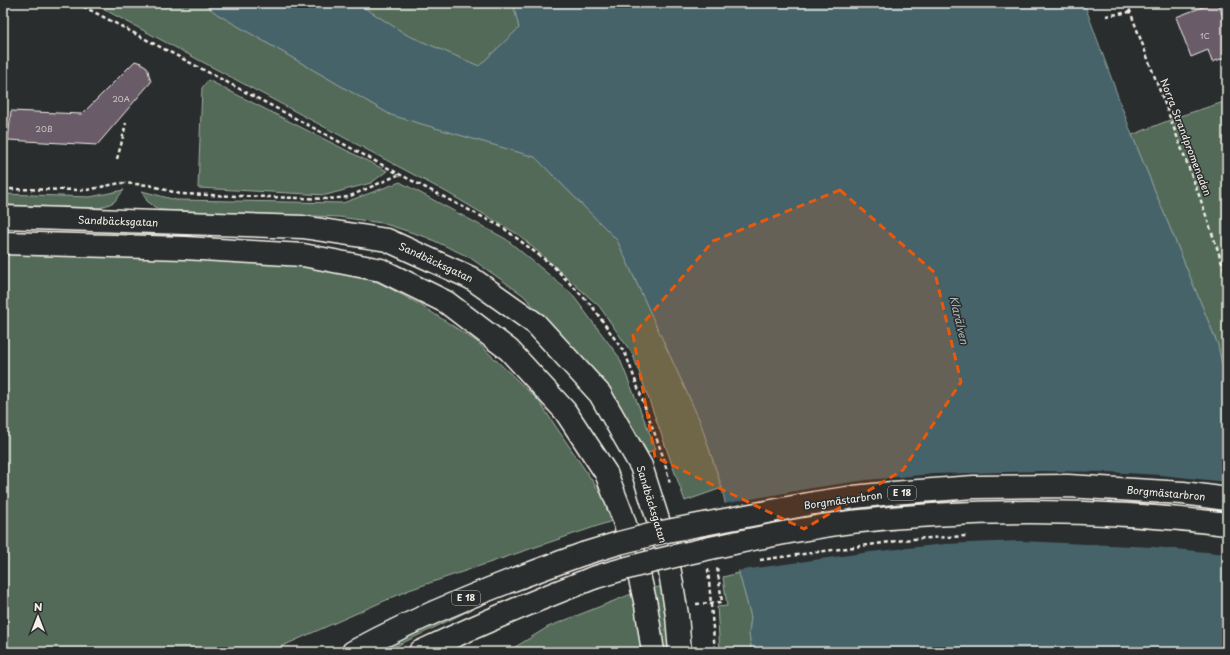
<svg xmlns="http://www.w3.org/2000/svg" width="1230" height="655" font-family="'Playpen Sans',sans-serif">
<rect width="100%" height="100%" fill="#2a2d2e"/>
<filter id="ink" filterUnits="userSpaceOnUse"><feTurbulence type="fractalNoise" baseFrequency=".025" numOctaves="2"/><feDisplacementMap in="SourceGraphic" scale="8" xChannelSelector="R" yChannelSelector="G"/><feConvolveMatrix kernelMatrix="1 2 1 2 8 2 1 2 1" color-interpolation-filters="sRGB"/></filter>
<g filter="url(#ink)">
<path fill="#526b59" stroke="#a3aea0" d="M92,3H203L217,14L391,115L535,157L617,240L700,421L722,488L685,501L633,355L599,306L519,235L448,193Z
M357,3H513L519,28L479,66L407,35Z
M208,80L387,171L371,183L326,195L198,188L202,88Z
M1227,101V392L1218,345L1132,135L1180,116Z
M400,182L506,239L571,293L619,357L656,449L648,453L613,395L588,365L523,295L469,257L426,237L382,223L339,217L159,210L147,201L142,191L176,200L343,203Z
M124,190L114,202L100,208L3,205V194L90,197Z
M3,250L302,264L378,282L419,304L476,341L538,400L618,519L409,590L269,652H3Z
M739,573L751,617L749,634L752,652H720L717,607L727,606L723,577Z
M666,586L674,652H662L653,588Z
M634,593L643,652H507L548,627Z
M487,602L384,652H370L371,651Z"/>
<path fill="#46646a" stroke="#8c9c9c" d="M203,3H357L407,35L479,66L519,28L513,3H1084L1132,135L1218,345L1227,392V652H752L749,634L751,617L739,573L722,488L700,421L617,240L535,157L391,115L217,14Z"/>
<path fill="#2a2d2e" d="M1039,471L1108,472L1161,475L1227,482V554L1154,547L1020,541L945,544L870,552L736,571L723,504L812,488L866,480L933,474Z"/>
<path fill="#695b68" stroke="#f4f1e8" d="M1213,3H1218L1227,28V44L1225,45L1227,50V57L1212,62L1208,50L1191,57L1176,17Z
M135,61L141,63L147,67L151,82L97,145L8,140L11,111L82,114Z"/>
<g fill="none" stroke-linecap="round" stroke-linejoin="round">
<g stroke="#f4f1e8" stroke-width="25">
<path id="tertiary" d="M3,217L303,227L387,240L471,278L536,324L600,394L641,466L665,542L677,615L680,652
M3,243L185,248L303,255L381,270L446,302L509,350L565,411L606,473L621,512L633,549L646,605L653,652"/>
</g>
<g stroke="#f4f1e8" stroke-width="25">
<path id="motorway" d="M353,652C426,612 505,582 583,554
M420,652C477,625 534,601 593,578"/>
</g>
<path stroke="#f4f1e8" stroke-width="2.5" stroke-dasharray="4 3" stroke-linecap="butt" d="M77,3L325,134L399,174L502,227L552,265L592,306L626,355L664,459L670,484
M1127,3L1199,195L1227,277
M1106,16L1130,12
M117,159L121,145L126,123
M3,189L87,190L120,183L149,185L180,194L328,199L348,197L398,175
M760,560L912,539L967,536
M696,604L722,602L717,567"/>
<use href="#tertiary" stroke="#2a2d2e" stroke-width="22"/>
<use href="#motorway" stroke="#2a2d2e" stroke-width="22"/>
<g stroke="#f4f1e8" stroke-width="25" stroke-linecap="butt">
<path id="motorway-bridge" d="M583,554L619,543L662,532L814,503L854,497L892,493L974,487L1068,486L1183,493L1227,499
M593,578C640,563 686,553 734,543C772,535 811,527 851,522C976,508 1102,509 1227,524"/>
</g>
<path stroke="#f4f1e8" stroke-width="2.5" stroke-dasharray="4 3" stroke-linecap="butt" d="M708,569L715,652"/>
<use href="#motorway-bridge" stroke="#2a2d2e" stroke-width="22"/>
</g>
</g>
<path fill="#e8590c" fill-opacity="0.2" stroke="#e8590c" stroke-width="3" stroke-dasharray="8 5" stroke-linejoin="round" d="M840,190L935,273L961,382L903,470L804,529L655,457L633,335L713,241Z"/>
<g text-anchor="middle" stroke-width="3" stroke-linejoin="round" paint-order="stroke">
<g font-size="8" fill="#d1ccc8">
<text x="1205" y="39">1C</text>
<text x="121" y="102">20A</text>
<text x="44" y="132">20B</text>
</g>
<g fill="#2a2d2e" stroke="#b7b6b0" stroke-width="1">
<rect x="888" y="486" width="28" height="14" rx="3"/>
<rect x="452" y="591" width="28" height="14" rx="3"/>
</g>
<g font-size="9" font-weight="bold" fill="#f4f1e8">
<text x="902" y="496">E 18</text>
<text x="466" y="601">E 18</text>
</g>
<g font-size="10" fill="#f4f1e8" stroke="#2a2d2e">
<text transform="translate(1186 137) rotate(69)" y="4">Norra Strandpromenaden</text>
<text transform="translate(118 221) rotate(2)" y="4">Sandbäcksgatan</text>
<text transform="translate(436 262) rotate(25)" y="4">Sandbäcksgatan</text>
<text transform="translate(1166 493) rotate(5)" y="4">Borgmästarbron</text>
<text transform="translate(843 500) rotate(-8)" y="4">Borgmästarbron</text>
<text transform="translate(652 504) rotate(73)" y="4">Sandbäcksgatan</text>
</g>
<g font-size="11" font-style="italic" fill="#aeb9b6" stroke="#2a2d2e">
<text transform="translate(959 320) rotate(77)" y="4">Klarälven</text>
</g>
</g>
<rect width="1230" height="655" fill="none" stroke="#2a2d2e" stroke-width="16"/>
<rect x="8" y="8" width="1214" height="639" fill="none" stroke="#f4f1e8" stroke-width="1.5" filter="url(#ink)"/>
<g transform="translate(38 617)" stroke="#2a2d2e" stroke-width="3" paint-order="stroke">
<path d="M0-3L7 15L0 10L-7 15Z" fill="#f4f1e8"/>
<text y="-6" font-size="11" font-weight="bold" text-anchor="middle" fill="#f4f1e8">N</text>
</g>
</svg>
